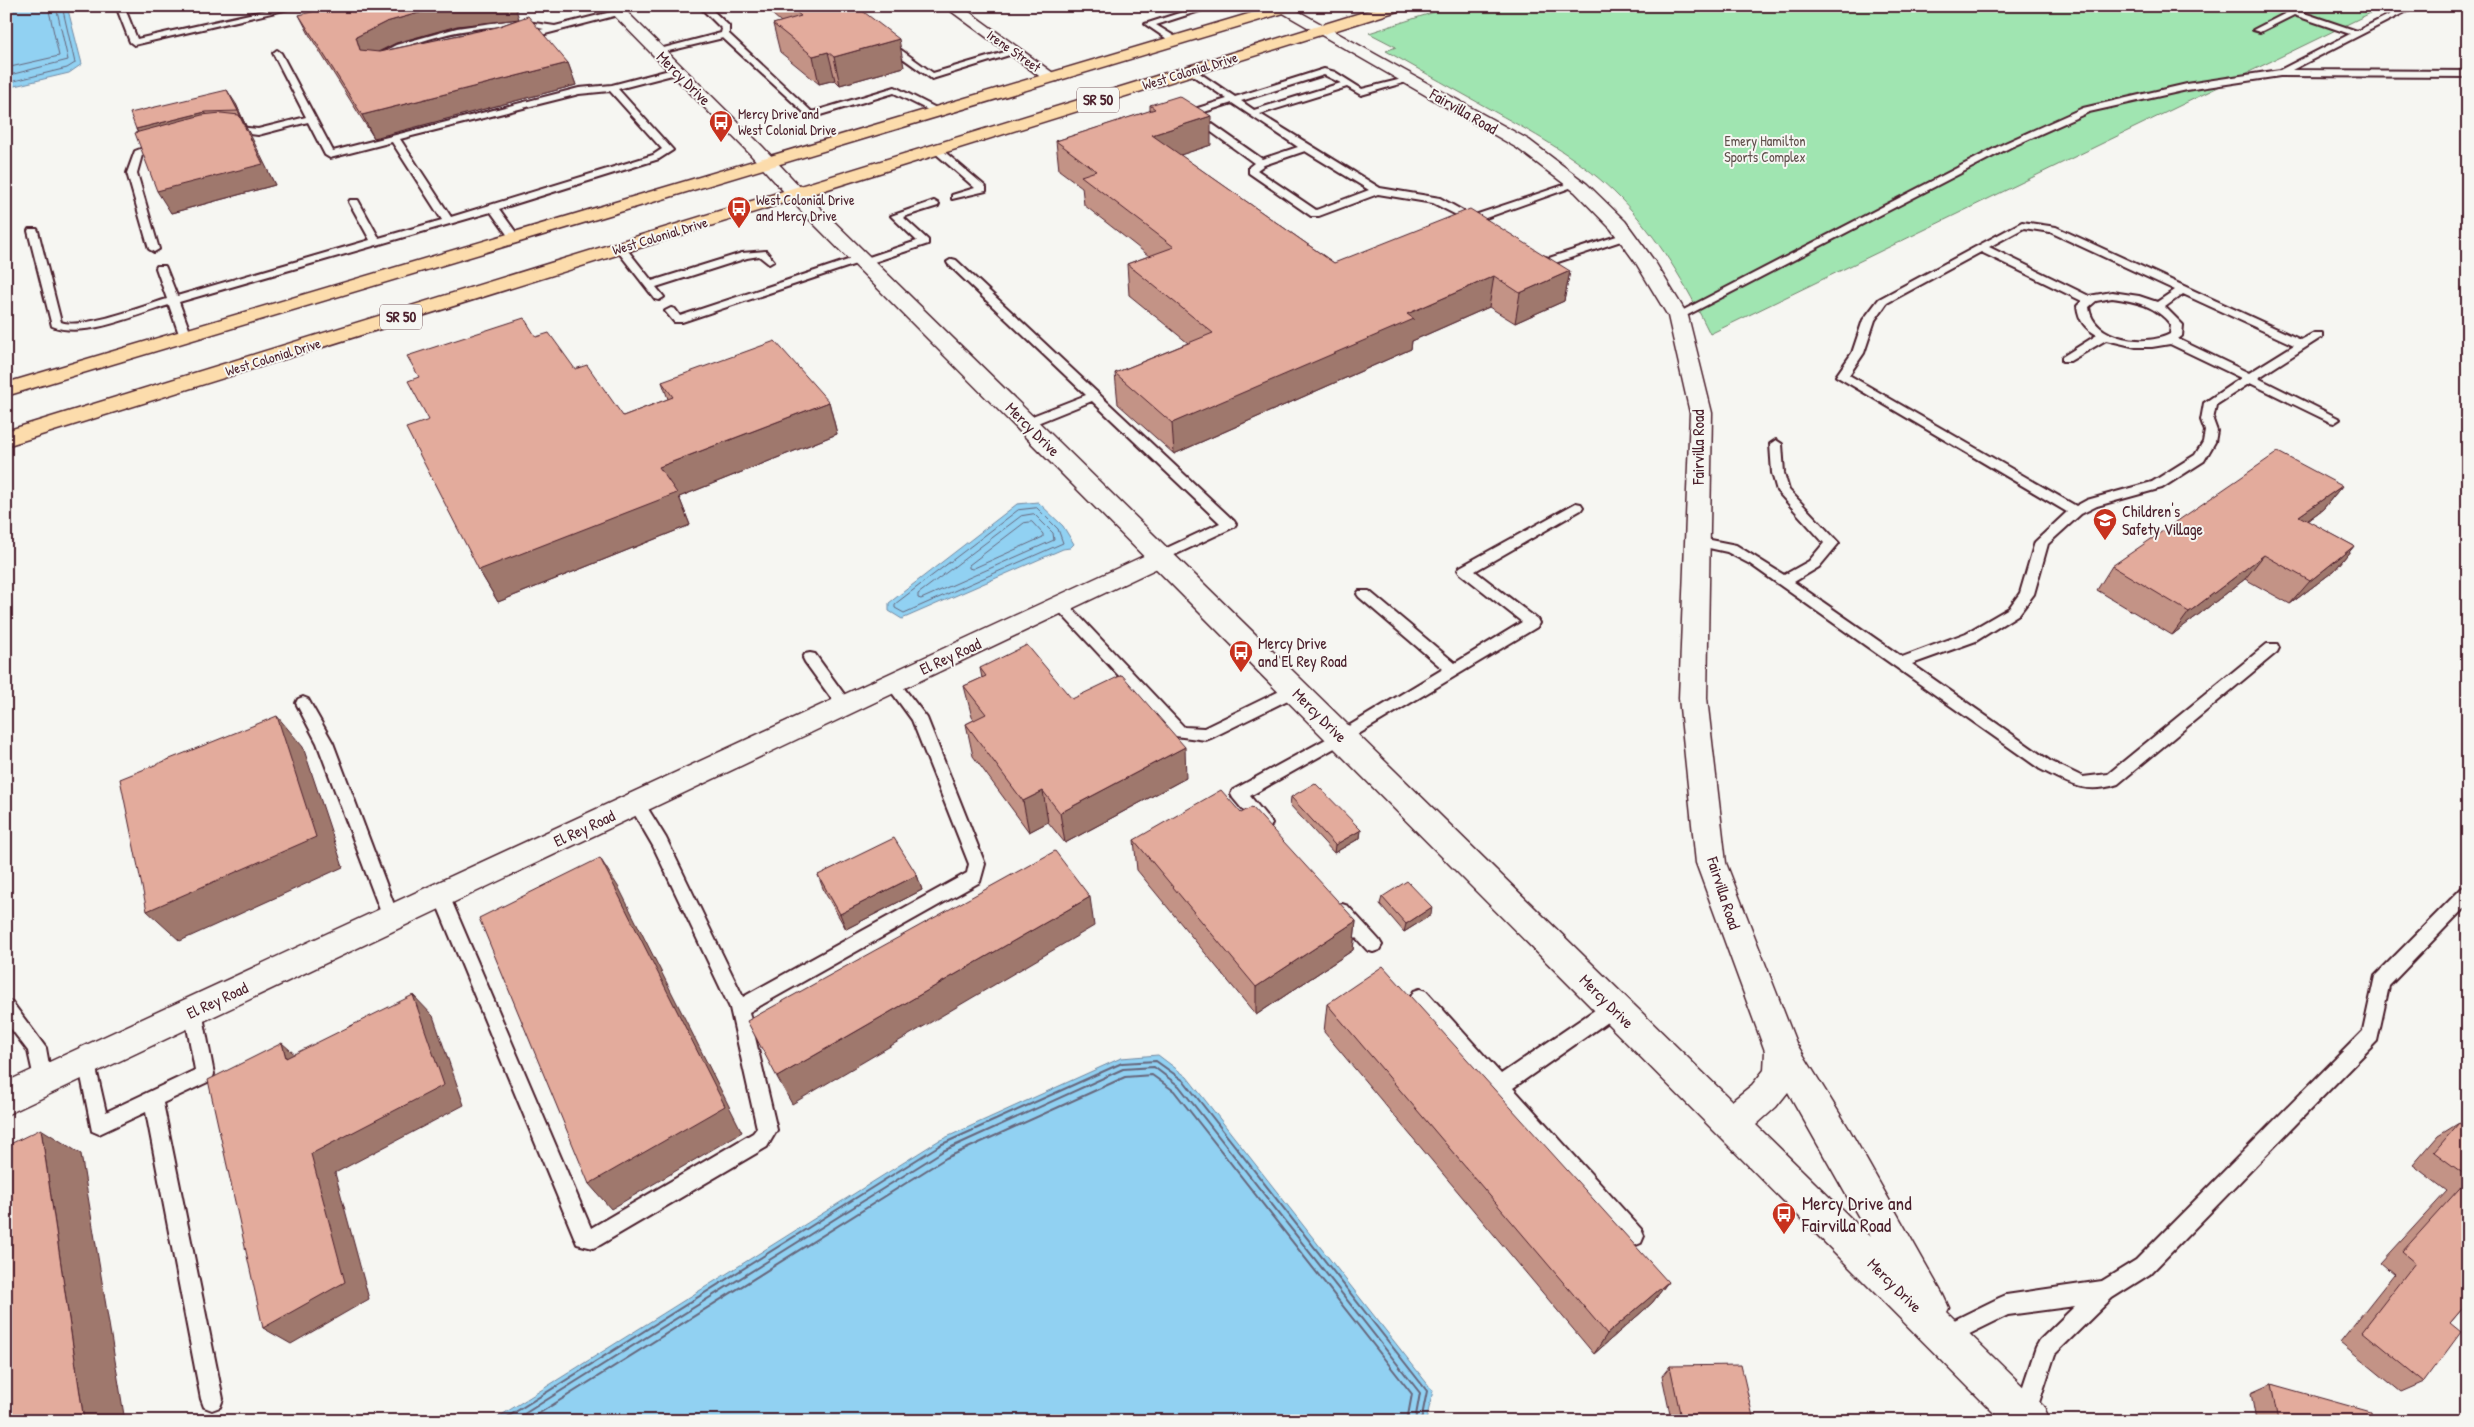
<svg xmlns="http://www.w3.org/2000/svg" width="2474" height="1427" font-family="'Patrick Hand',sans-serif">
<rect width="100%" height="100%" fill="#f6f6f2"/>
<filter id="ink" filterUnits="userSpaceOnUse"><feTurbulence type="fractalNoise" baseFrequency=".02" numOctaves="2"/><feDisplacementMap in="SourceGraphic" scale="10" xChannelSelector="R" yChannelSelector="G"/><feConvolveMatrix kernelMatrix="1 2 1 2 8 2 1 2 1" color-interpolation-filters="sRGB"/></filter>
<g filter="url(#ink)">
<path fill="#a0e5b1" stroke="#75826e" d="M1453,6H2385L1710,334C1686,284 1659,238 1620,198C1584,161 1540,137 1495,112C1459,92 1422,71 1386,51L1396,47L1369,33Z"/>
<path fill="#91d1f2" stroke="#758aa2" d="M6,6H67L82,64L69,73L6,88Z
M1038,502L1063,526L1074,544L1070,548L1063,549L902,619L889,611V603L1017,504Z
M1158,1055L1187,1077L1433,1391L1426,1421H492L938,1141L1121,1058Z"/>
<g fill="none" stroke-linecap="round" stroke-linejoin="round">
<path stroke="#66667b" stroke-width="1" d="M6,68L59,56L48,6
M6,76L68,60L56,6
M6,83L67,68L75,63L62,6
M1037,508L1058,529L1063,543L904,613L895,608V604L1018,510Z
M1034,514L1053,533L1054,540L921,599L918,598V594L1021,516Z
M1032,522L1043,534V537L972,569L969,568V565L1024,523Z"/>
<path stroke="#66667b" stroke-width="2" d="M501,1421L940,1145L1122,1063L1156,1061L1184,1081L1427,1391L1421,1421
M513,1421L943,1151L1123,1069L1154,1067L1179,1086L1420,1393L1415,1421
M527,1421L946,1158L1125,1077L1152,1075L1174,1091L1412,1394L1407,1421"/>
<g stroke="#4a1f2b" stroke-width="4">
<path id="service" d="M116,6H124L137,39L285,6H301L134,45L130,42Z
M699,6H708L729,26V34L812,112L895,87L944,112L936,114L894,93L810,118L723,38L656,54V50L721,33L722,29Z
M1201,6H1215L1156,25L1179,39V43H1173L1145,24Z
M2300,6H2311L2301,12L2357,31L2406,6H2417L2292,70L2468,71V77L2280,76L2187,90L2089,112L2011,147L1682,318H1674L1672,316L2005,143L2083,108L2187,84L2280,70L2350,34L2294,15L2260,32L2253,30Z
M619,10L623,12L622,14L522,40L519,39V35L544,29C495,19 418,36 374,62L367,60L396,45L457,28L513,20L555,26Z
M886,39L933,73L1015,49L1019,52L932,79L883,44L882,42Z
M277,50L281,53L333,151L579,88L612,85L677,68L681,71L680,73L618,89L673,150L659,159L499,209L520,238L519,240H511L491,212L179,302L192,337L190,339H182L180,337L169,305C136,315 84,339 52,326L28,231L29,229H37L38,231L61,322C81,330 144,306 167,299L156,268L157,266H165L166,268L177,296L370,240L349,202L350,200H358L379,238L442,220L392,142L330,158L325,155L308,122L258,135L226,131V127L229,126L258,129L306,117L273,53ZM610,91L662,149L653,155L451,217L400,139L579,94Z
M1192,68L1235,97L1324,69L1335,72L1362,89L1410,77V81L1361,95L1347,87L1260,114L1380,188L1440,198L1472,216L1573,182L1581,184L1480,220L1483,223L1478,226L1433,203L1378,194L1319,216H1311L1249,173V167L1254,163L1188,115V111L1227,99L1189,73L1188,71ZM1324,75L1341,83L1254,110L1241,101ZM1232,103L1298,147L1262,159L1198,114ZM1305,151L1369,190L1316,210L1257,170L1264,165Z
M161,141L166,144L164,146L142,155L137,173L159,249L154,252L149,249L127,173L135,151Z
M934,148H940L986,187V191L952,199V195L975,188L934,152Z
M934,201L939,204L938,206L903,217L928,240V244L868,264L859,263L682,322H674L665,311L671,308L675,309L680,316L857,257L866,258L917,241L891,216Z
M2022,222L2056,227L2301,340L2314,333H2322V337L2258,378L2340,419L2334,423L2330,422L2250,383L2216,405L2213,420L2217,431L2215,442L2204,461L2162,488L2097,506L2081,514L2048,544L2034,594L2019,614L1976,641L1912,664L2050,761L2083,777L2108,774L2267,644H2277L2279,648L2277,652L2118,784C2084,795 2068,783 2040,769L1750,564L1727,552L1691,544L1689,541L1696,537L1736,545L1784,575L1809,561L1824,543L1777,491L1772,473L1770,444L1776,440L1782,444L1784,473L1789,490L1839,543L1819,567L1794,582L1902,657L1966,633L2009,608L2020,593L2035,542L2067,512L1836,376L1852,353L1863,320L1879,299ZM2024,228L2050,232L2175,290L2157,302L2139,296L2112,292L2089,296L1989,247ZM1981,252L2082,301L2077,306C2079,321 2085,328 2097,335L2062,357V361H2070L2106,340L2136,347H2152L2170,344L2241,378L2204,403L2201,420L2205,431L2203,442L2195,455L2152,482L2087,500L2076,506L1849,375L1864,353L1875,320L1887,303ZM2183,294L2294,345L2249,373L2178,339L2182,336L2183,325L2165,307ZM2112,298C2135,301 2157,306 2171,325L2170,334C2146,347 2092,340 2089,307L2096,301Z
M1626,233L1630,234V238L1549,265L1529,257L1534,254L1549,258Z
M621,246L625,247L652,281L742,253L766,251L774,261L769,264L759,256L747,258L656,287L664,297L659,300L655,299L616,249Z
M952,259L956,260L1234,521L1236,524L1234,527L1166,559H1156L1154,556L1156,553L1220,523L1092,401L1030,426H1022L1020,423L1022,420L1086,395L948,264L947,262Z
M1576,503L1581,504L1583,507L1581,510L1475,571L1537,619L1539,623L1537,627L1347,741L1250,796L1272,823L1270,828L1264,829L1258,828L1233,798L1231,794L1233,790L1337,733L1443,669L1359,597L1357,594L1359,591H1369L1455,663L1522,622L1460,573L1458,570L1460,567Z
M1060,599L1065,601L1184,727L1204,728L1290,686H1300L1302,690L1300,694L1211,738L1206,740L1175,736L1055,607L1053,604Z
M810,653L815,654L849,701L851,705L849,709H839L805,662L803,658L805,654Z
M892,678L897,679L927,718L985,864L980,882L749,1012L777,1130L767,1147L600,1245L593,1248L577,1244L433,895L435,890L441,888L447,890L449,895L591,1228L753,1133L757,1128L730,1008L653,846L628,803L630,799L636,797L642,799L666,838L743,997L967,873L969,864L912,720L885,683L887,679Z
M303,697L308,699L333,743L399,918L397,923L391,925L385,923L383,918L317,743L296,703L298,699Z
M2468,886V904L2389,986L2377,1041L2150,1274L2112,1298L2055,1354L2033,1421H2017L2014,1413L2036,1347L2040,1340L2075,1306L2008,1315L1945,1346L1938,1342L1934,1335L1938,1328L1999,1298L2006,1295L2102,1281L2136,1260L2363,1031L2375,976L2462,888Z
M1342,904L1348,906L1379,940L1382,945L1379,950L1373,952L1367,950L1336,916L1334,911L1336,906Z
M1420,989L1426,991L1501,1074L1608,1001L1614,999L1620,1001L1623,1007L1620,1013L1513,1088L1641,1229L1644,1236L1641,1243L1634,1246L1627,1243L1414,1003L1411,997L1414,991Z
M6,1000L12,1002L46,1048L52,1081L50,1087L43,1090L36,1087L28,1051L6,1022Z
M193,1003L199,1005L202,1011L214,1074L212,1080L163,1103L223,1399L220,1407L212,1410L204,1407L201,1399L146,1112L99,1134L92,1131L78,1061L81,1055L87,1053L93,1055L106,1112L195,1070L184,1011L187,1005Z"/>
</g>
<g stroke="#4a1f2b" stroke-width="3">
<path id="minor" d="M944,6H961L1060,78L1058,81H1046Z
M1161,548L1170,550L1173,556L1170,562L6,1115V1082Z"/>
</g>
<g stroke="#4a1f2b" stroke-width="3">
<path id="tertiary" d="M605,6H621L762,146L818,206L1732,1101L1752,1085L1764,1070L1765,1051L1696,863L1679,698L1690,413L1668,316L1636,263L1611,229L1575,192L1517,148L1271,6H1289L1529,140L1587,184L1625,221L1655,262L1688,316L1712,413L1707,698L1726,863L1796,1043L1849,1129L1943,1295L1949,1308L1947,1312L2044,1407L2050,1421H2002L804,214L750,154ZM1788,1092L1870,1237L1756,1125L1776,1107Z"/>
</g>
<g stroke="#4a1f2b" stroke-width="3">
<path id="trunk" d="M1275,6H1299L1297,9L6,396V383Z
M1383,6H1406L1404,9L6,446V431Z"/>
</g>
<use href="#service" fill="#f6f6f2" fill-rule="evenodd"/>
<use href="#minor" fill="#f6f6f2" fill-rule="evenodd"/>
<use href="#tertiary" fill="#f6f6f2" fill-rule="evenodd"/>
<use href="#trunk" fill="#fcdcac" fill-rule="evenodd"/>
</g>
<path fill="#c39386" stroke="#4a1f2b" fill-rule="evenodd" d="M763,6H856L904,67L840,85L835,80L819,84L780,52L773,24L781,22Z
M299,15L519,19L568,63L576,85L374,138L310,36ZM519,19L497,27L378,52L396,43L457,26Z
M236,104L246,126H245L275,185L171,213L136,129Z
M1150,105L1211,145L1180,155L1334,263L1570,271L1564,301L1515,323L1489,307L1412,341L1411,349L1174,454L1118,404L1115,373L1188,343L1129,295L1127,264L1149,256L1084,205L1082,187L1059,170L1056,141L1150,111Z
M536,337L575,369L623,416L668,399L662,382L829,402L837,434L679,497L690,525L498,602L479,570L429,420Z
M2342,486L2323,509L2307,521L2354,546L2335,570L2290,604L2245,579L2172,635L2097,590L2112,566Z
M980,668L1072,699L1186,778L1065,843L1048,822L1029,832L973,756L966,724L974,720L972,717L964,686L982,678Z
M1291,797L1361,830L1360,838L1334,853L1290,805Z
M1241,813L1356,921L1353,950L1256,1015L1137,870L1134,840Z
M818,875H917L922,890L846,929L824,891Z
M1382,897L1431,915L1404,932L1380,904Z
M1327,1004L1668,1282L1652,1303L1594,1354L1324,1032Z
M2459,1123L2468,1129V1302L2450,1323L2424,1382L2401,1392L2340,1342L2394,1274L2381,1263L2447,1191L2413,1165L2438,1136Z
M1670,1366L1754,1421L1671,1419L1662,1376Z
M2271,1384L2373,1421H2256L2251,1393Z
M1838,1413L1849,1421H1828Z"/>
<path fill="#9f786d" stroke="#4a1f2b" d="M444,6H515L519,19L457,26L396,43L366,58L360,50L356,37L386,22Z
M899,39L904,67L840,85L834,57Z
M828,52L835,80L819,84L813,56Z
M568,63L576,85L374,138L362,115Z
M227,90L236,104L246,126L238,111Z
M205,112L214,126L145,144L136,129Z
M239,115L251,136L275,185L171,213L157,191Z
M1211,116V145L1153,164L1152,135Z
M1570,271L1564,301L1515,323L1520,293Z
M1494,276L1489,307L1412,341L1411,349L1174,454L1172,423L1407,314Z
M829,402L837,434L679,497L690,525L498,602L479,570L659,467Z
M2342,486L2323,509L2281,540L2299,516Z
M2354,546L2335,570L2290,604L2310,581Z
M2264,555L2245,579L2172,635L2189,612Z
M277,716L303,747L343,867L180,941L147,911Z
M1185,747L1186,778L1065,843L1060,813Z
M1043,791L1048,822L1029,832L1023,801Z
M1361,830L1360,838L1334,853L1335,845Z
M600,858L619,888L742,1132L611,1209L589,1184Z
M917,875L922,890L846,929L840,914Z
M1090,897L1094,926L792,1104L777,1077Z
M1432,907L1431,915L1404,932L1406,924Z
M1356,921L1353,950L1256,1015V987Z
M413,995L433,1016L464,1105L335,1173L369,1299L291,1344L263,1328L311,1154Z
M282,1043L306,1064L286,1058Z
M41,1129L81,1154L125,1421H84Z
M1668,1282L1652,1303L1594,1354L1607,1334Z"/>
<path fill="#e3ab9c" stroke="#4a1f2b" d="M337,6H444L386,22L356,37L360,50L379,52L497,27L528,16L568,63L362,115L299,15Z
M789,6H856L899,39L834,57L828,52L813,56L773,24L801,16Z
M227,90L238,111L205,112L136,129L130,113Z
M1179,96L1211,116L1152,135L1334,263L1470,209L1570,271L1520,293L1494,276L1407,314L1414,319L1172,423L1115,373L1213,333L1127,264L1174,247L1081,176L1096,171L1056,141L1155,109L1150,105Z
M221,113L239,115L263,164L157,191L135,133L202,115Z
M524,318L536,337L549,333L575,369L587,365L623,416L673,397L662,382L775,341L829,402L659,467L677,493L479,570L406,428L429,420L408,381L419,377L407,356Z
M2278,452L2342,486L2299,516L2354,546L2310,581L2264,555L2189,612L2112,566Z
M1027,645L1072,699L1122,675L1185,747L1060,813L1043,791L1023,801L966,724L986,714L964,686L986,676L980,668Z
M277,716L316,837L147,911L120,779Z
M1315,783L1361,830L1335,845L1291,797Z
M1221,790L1241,813L1252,807L1356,921L1256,987L1134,840Z
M894,838L917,875L840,914L818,875Z
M1055,851L1090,897L777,1077L747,1021Z
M600,858L725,1106L589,1184L479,918Z
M1407,881L1432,907L1406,924L1382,897Z
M1383,966L1668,1282L1607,1334L1327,1004Z
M413,995L444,1085L311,1154L345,1282L263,1328L208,1080L282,1043L286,1058Z
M2459,1123L2468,1129V1177L2434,1152Z
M41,1129L84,1421H6V1146Z
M2468,1179V1302L2450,1323L2461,1332L2424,1382L2362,1331L2415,1263L2402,1252Z
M1741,1365L1754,1421H1663L1681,1418L1670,1366Z
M2271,1384L2371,1412L2373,1421H2278Z
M1838,1413L1849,1421H1834Z"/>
</g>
<defs>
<g id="bus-pin" transform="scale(1.25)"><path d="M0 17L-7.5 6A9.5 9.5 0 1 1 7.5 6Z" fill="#c8321e" stroke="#f6f6f2"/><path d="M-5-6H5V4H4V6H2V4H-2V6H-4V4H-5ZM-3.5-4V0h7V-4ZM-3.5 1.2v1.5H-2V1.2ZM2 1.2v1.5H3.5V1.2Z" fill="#fff"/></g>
<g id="school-pin" transform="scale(1.25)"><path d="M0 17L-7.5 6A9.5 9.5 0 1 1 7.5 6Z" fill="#c8321e" stroke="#f6f6f2"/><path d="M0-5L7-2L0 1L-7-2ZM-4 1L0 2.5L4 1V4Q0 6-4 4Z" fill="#fff"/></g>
</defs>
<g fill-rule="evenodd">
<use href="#bus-pin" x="721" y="122"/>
<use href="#bus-pin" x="739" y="208"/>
<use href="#school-pin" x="2105" y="520"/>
<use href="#bus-pin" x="1241" y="652"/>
<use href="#bus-pin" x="1784" y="1214"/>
</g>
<g text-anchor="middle" stroke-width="4" stroke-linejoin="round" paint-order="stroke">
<g font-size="14" fill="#4a1f2b" stroke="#f6f6f2">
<text transform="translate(1014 51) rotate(35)" y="5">Irene Street</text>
<text transform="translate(1190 71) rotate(-17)" y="5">West Colonial Drive</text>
<text transform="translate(660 236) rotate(-17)" y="5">West Colonial Drive</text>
<text transform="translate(273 357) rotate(-17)" y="5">West Colonial Drive</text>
</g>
<g font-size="14" fill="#4a1f2b" stroke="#f6f6f2" text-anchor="start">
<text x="738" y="119">Mercy Drive and<tspan x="738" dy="16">West Colonial Drive</tspan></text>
<text x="756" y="205">West Colonial Drive<tspan x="756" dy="16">and Mercy Drive</tspan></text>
</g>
<g font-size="14" fill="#60504c" stroke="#f6f6f2">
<text x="1765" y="146">Emery Hamilton<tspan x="1765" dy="16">Sports Complex</tspan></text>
</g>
<g fill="#f6f6f2" stroke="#7e6067" stroke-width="1">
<rect x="1077" y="87.5" width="42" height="25" rx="4"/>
<rect x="380" y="304.5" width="42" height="25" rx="4"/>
</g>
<g font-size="15" font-weight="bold" fill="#4a1f2b">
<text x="1098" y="105">SR 50</text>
<text x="401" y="322">SR 50</text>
</g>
<g font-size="16" fill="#4a1f2b" stroke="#f6f6f2">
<text transform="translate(684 78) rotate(45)" y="6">Mercy Drive</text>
<text transform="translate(1464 111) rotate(30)" y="6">Fairvilla Road</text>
<text transform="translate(1033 429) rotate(45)" y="6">Mercy Drive</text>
<text transform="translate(1698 447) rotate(-90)" y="6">Fairvilla Road</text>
<text transform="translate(950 656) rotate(-25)" y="6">El Rey Road</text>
<text transform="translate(1320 715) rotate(45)" y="6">Mercy Drive</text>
<text transform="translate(584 828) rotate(-25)" y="6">El Rey Road</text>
<text transform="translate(1724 893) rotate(72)" y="6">Fairvilla Road</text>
<text transform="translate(217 1000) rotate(-25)" y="6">El Rey Road</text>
<text transform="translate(1607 1001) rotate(45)" y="6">Mercy Drive</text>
<text transform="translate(1895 1285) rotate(45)" y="6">Mercy Drive</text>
</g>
<g font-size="16" fill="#4a1f2b" stroke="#f6f6f2" text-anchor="start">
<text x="2122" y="517">Children's<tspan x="2122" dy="18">Safety Village</tspan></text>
<text x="1258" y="649">Mercy Drive<tspan x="1258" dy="18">and El Rey Road</tspan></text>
</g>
<g font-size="19" fill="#4a1f2b" stroke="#f6f6f2" text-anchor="start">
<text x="1802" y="1210">Mercy Drive and<tspan x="1802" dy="22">Fairvilla Road</tspan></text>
</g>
</g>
<rect width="2474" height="1427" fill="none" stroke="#f6f6f2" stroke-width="25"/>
<rect x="12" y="12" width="2449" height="1402" fill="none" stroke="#4a1f2b" stroke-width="2" filter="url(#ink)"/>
</svg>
